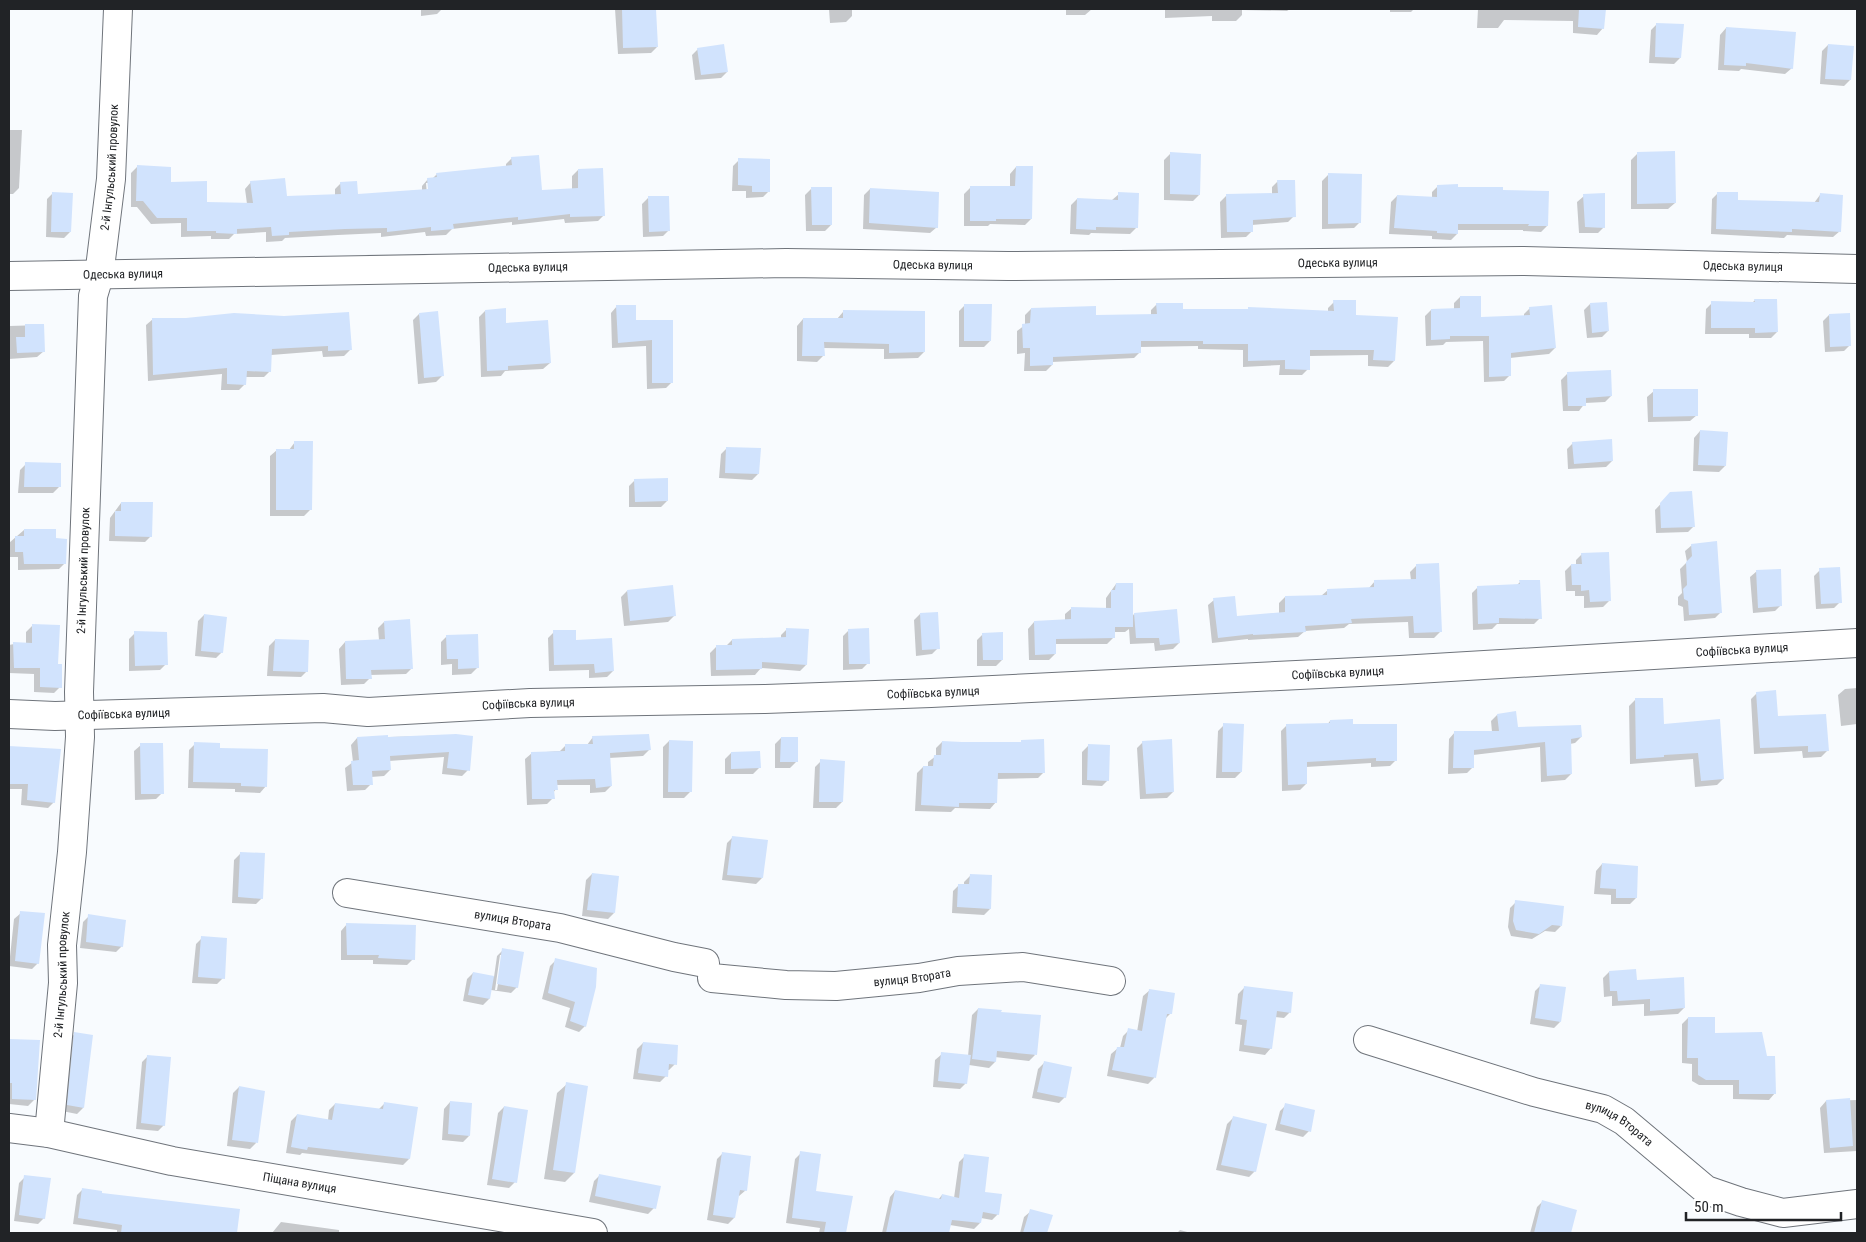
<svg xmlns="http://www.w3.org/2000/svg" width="1866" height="1242" font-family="'Roboto Condensed',sans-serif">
<rect width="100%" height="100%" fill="#f8fbfe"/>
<path fill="#0003" fill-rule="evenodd" d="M421,9H442L437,14L421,16Z
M615,9H656L655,11L657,47L651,53L618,54Z
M829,9H852V16L846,22L830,23Z
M1066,9H1092L1085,15H1066Z
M1165,9H1290L1287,11L1242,10V15L1236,21H1212V16L1165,18Z
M1390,9H1414L1411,12H1390Z
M1478,9H1604L1603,28L1597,35L1573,33V21L1504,20L1498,28H1477Z
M1657,24L1680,58L1674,64L1649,63L1651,30Z
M1726,28L1792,68L1785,74L1741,69L1739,71L1718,70L1720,35Z
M1828,45L1850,80L1844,86L1820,84L1822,51Z
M698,49L727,72L721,78L695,80L692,55Z
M9,130H22L19,188L13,194H9Z
M1638,153L1675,203L1668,209H1631V160Z
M1170,154L1199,195L1193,201L1164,200V160Z
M512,158L541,191L572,190V176L578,170L604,215L598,221L565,223L564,219L512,225V222L452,229L446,235L426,236L425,232L381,237V233L338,235L285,238L282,241L266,242V232L234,234L229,239H211V236L181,237V223L151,224L137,207H131V173L137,167L206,203L247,204L245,189L251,182L285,198L335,196V189L341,183L357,195L422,190V186L428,179H432L437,174L506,167V164ZM426,183H429L427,195Z
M739,160L769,191L763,197L746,198V191H732L733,166Z
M1016,167L1031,219L1025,225L990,224L988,226H964V194L970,188L1010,187V174Z
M1328,175L1360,222L1354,228L1322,229V181Z
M1278,181L1294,216L1288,222L1252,225V231L1246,237L1221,238L1220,202L1226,196L1272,195V187Z
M1438,186L1457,189L1547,226L1541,232L1523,231V230H1457V234L1451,240L1432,239V236L1389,234L1391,202L1397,196L1432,198V192Z
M811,189L831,225L825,231H806L805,195Z
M870,189L937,227L930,233L863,229L864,195Z
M53,193L70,232L64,238L46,237L47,199Z
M1718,193L1737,202L1814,203L1820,195L1840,231L1833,237L1787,235L1784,238L1711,234L1712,199Z
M1119,194L1136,228L1130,234L1091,233L1089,235L1070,234L1071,205L1077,199L1112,200Z
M1584,196L1604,227L1598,233H1579L1577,202Z
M648,198L669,230L663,236L643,237L642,204Z
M1460,297L1480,318L1524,316V314L1530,308L1555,348L1549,354L1510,358V375L1504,381L1484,382L1483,341L1446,342L1443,345L1426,346L1425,316L1431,310L1454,309V303Z
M1755,300L1777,332L1771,338H1749V334H1705L1706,309L1712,303H1752Z
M1334,302L1355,316L1394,361L1388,367L1368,366V355L1309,356L1308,369L1302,375H1279L1280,365L1243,367V350L1198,349V346L1140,347V352L1134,358L1052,362V365L1046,371H1024L1025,353L1017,354V331L1025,325V315L1031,309L1095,316L1151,315V310L1157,304L1182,311L1328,312V308Z
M1590,304L1608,331L1602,337L1587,338L1584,310Z
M965,305L990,341L984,347H959V311Z
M617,306L635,322L672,321V382L666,388L647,389L646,346L612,348L611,313Z
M485,311L505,324L550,363L543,369L505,371L501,376L481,377L479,317Z
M843,312L924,352L918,358L884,359V349L823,348V356L817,362L797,361V326L803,319H837Z
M419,314L442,376L436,382L418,384L413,320Z
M1829,315L1850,345L1844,351L1825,352L1823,321Z
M153,319H186L350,350L344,356L323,357L322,351L271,355L270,371L264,377H245V384L239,390H221L222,374L148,381L146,325Z
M42,325L44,351L37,357L9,359V326Z
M1567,374L1611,396L1605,402L1585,403L1579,411H1563L1561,380Z
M1654,391L1697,415L1690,421L1648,422L1647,397Z
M1700,431L1725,466L1719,472L1693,471L1694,438Z
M295,442L310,510L304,516H270V456L277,450H289Z
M1573,443L1612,461L1606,467L1568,469L1567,449Z
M727,448L758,474L752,480L719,478L721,454Z
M26,464L59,487L53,493H18L20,470Z
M635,480L667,501L661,507H629V486Z
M1671,493L1694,526L1688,532L1656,533L1655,510Z
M121,503L151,536L145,542L109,541L110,518Z
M24,530L55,539L65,563L59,569L18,570V557H9V543Z
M1692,545L1721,612L1715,618L1684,621L1683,607L1678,605V597L1682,593L1680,569L1687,562L1685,551Z
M1582,554L1609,601L1603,607L1584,608V596H1575V591H1566L1565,571L1571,565H1576V560Z
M1416,566L1440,632L1434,638H1409L1408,622L1349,624L1344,628L1305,631L1298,637L1248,640V639L1212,643L1208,605L1214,600L1236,617L1279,613V603L1285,597L1321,596L1328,590L1369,588L1375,581L1411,580L1410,572Z
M1820,570L1840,602L1834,608L1816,609L1814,576Z
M1757,571L1781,605L1775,611L1753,613L1750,577Z
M1520,582L1540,618L1534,624H1497L1492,629L1473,630L1472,593L1478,587L1516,586Z
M1116,584L1132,617L1134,614L1179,643L1173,649L1155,651L1154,643L1130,644L1129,629L1125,632H1114L1113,638L1107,644H1055V654L1049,660H1029L1028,629L1034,622L1065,621V614L1072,608L1106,609V598Z
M627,591L674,616L668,622L624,626L621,597Z
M920,614L938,648L932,654L916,656L914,620Z
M204,615L222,652L216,658L195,656L198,621Z
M384,622L412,668L406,674L370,675V678L364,684L341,685L339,649L345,642L379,640L378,628Z
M33,625L57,665L60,687L54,693L34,692V674L9,673V645L14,644H26V632Z
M787,629L806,665L800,671L761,668L755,675L711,676L710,653L716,647L726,646L732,640L781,638V635Z
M849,630L868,663L862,669L843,670V636Z
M554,632L575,642L613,671L607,677L589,678V670L549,671L548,638Z
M135,633L166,664L160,670L129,671V639Z
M983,634L1002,660L996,666H977V640Z
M447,636L478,667L471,674L452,675V664L441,665V642Z
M275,640L307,671L301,677L267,676L269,646Z
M1857,688V724L1841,726L1838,695L1845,689Z
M1757,693L1777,718L1827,751L1821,757L1803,758L1802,751L1754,754L1751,699Z
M1635,700L1662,726L1719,720L1723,779L1717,785L1695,787L1693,759L1630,764L1629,706Z
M1497,715L1517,728L1581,737L1575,743L1570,744L1571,774L1565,780L1541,782L1540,747L1473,755V767L1467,773L1448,774L1449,739L1455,732H1492L1491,721Z
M1330,721L1352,726L1396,760L1390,766L1371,767V763L1306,767V784L1300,790L1282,791L1281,731L1287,725H1327Z
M1224,725L1241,772L1235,778H1216L1218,731Z
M456,735L468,770L462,776L442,774L444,757L389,761L390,770L384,776L371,777V784L365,790L347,791L345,768L353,762L351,745L357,738Z
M593,737L649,750L643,756L609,758L611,786L605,792L590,793V785H556V789L553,793V798L547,804L527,805L525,759L532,753L560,751L566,745H587Z
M781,738L796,762L790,768H775V744Z
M669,741L690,792L684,798H663V747Z
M1022,741L1044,772L1038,778L996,779V802L990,809L955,808L951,812L915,811L917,773L923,767H928V762L936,756V748L942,742L1020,743Z
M1143,742L1173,792L1167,798L1140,799L1137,748Z
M195,744L219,749L266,786L260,793L235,792V789L188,788L189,750Z
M141,745L162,793L156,799L135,800L134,751Z
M1088,746L1108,780L1102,786L1082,785V752Z
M9,747L59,750L54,802L48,808L21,805L22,789H9Z
M731,753L759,768L753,774H725V759Z
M821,761L842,802L836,808H813L815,767Z
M733,837L762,878L756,884L722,880L727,843Z
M240,854L262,898L256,904L232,903L234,860Z
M1602,864L1636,898L1630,904H1611V895L1594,894L1596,871Z
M592,874L614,913L608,919L582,916L586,880Z
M970,876L990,909L984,915L952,913L953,891L959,885H964V882Z
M1516,902L1561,926L1555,932L1545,931L1532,939L1511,936L1508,927L1510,908Z
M21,913L38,963L32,969L9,966L14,919Z
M89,916L122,946L116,952L80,948L83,922Z
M347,924L413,959L407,965L373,964V960H341V931Z
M202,938L223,978L217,984L192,983L196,944Z
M503,950L517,987L511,993L491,990L489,999L483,1005L463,1001L467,979L473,973L494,977L497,956ZM500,955H503L497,990H495Z
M556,960L595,969L585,1026L579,1032L565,1027L570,1008L542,999L550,966Z
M1609,972L1635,981L1684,1008L1678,1014L1644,1016V1004L1612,1006V996L1604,997L1603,978Z
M1541,985L1560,1022L1554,1028L1530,1024L1535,991Z
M1245,987L1290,1012L1284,1018L1275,1017L1271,1048L1265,1055L1239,1051L1242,1025L1235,1024L1238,994Z
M1150,990L1170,1014L1165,1019L1154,1078L1148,1084L1107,1076L1111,1054L1118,1048H1120L1123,1036L1129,1030L1137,1032L1143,996Z
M978,1009L1000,1013L1035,1055L1029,1061L995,1057V1062L989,1068L969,1065L966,1083L960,1089L933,1087L935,1060L942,1054L968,1056L972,1015Z
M1688,1018L1714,1034L1775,1093L1769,1100L1733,1099V1085H1699L1692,1081V1064L1682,1063V1024Z
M75,1034L83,1108L77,1114L62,1111L68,1040Z
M9,1040L38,1042L34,1100L28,1106L9,1104Z
M643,1043L675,1064L669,1070H667L666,1076L660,1082L633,1079L637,1049Z
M148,1056L164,1125L158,1131L136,1129L142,1062Z
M1044,1063L1065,1097L1059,1103L1032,1098L1038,1069Z
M567,1084L574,1173L565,1182L544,1179L557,1093Z
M239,1087L256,1143L250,1149L227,1146L233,1093Z
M1857,1100V1151L1824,1153L1820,1108L1826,1101Z
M450,1102L469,1136L463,1142L442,1140L444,1109Z
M385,1103L409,1159L403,1165L302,1153L300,1155L286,1153L291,1121L297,1115L328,1120L329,1110L335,1104L378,1110Z
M1286,1105L1309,1131L1303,1137L1275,1130L1280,1111Z
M504,1107L515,1182L509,1188L487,1185L498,1113Z
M1233,1118L1255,1171L1249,1177L1216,1170L1227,1124Z
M723,1153L746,1190L739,1196H737L734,1218L728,1224L707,1220L717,1159Z
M801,1153L815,1192L851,1197L845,1233H819L820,1228L786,1223L795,1159Z
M965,1156L983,1193L998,1214L992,1220L981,1218L980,1223L974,1229L950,1225L948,1233H882L890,1197L895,1191L938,1200L942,1195L954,1198L959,1162Z
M600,1175L654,1208L648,1214L589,1202L594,1181Z
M25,1177L44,1218L38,1224L14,1221L19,1183Z
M83,1189L101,1194L239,1210L235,1233H117V1230L73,1224L77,1195Z
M1543,1201L1575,1211L1569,1233H1530L1537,1207Z
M1031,1211L1051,1216L1046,1233H1020L1024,1217Z
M281,1222L339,1230V1233H272Z
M1180,1230L1191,1233H1177Z"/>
<path fill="#d1e3fd" d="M622,9H656L658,47L623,48Z
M1579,9H1606L1604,29L1578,27Z
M1656,23L1684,24L1681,58L1655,57Z
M1726,27L1796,32L1793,69L1746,63V66L1724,65Z
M724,44L728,72L701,75L697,48Z
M1828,44L1854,46L1851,80L1825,79Z
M1675,151L1676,203L1637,204V152Z
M1170,152L1201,154L1200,195L1170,194Z
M539,155L542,190L578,188V169L603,168L605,216L570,217V214L518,220V217L453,224L454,229L431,231V227L387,232V228L345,229L289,232V235L272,236L271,227L237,229V234L216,233V231H187V218H157L143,201H136L137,165L171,167V182L207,181V202L253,203L250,181L285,178L287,196L341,194L340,182L357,181L358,194L428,189L427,178L437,177L436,173L512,165L511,157Z
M738,158L770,159V192H752V186L738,185Z
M1016,166H1033L1032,219H996V221H970V186H1015Z
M1328,173L1362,174L1361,223L1328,224Z
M1277,180H1295L1296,217L1253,220V232H1227L1226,194L1278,193Z
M1458,184V187H1503V190L1549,191L1548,226H1528L1529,224H1458V234L1437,233V231L1394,228L1397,195L1437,197V185Z
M811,187H832V225H812Z
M870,188L939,192L938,228L869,223Z
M52,192L73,193L71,232H51Z
M1118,192L1139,193L1138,228L1096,227V230L1076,229L1077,198L1118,200Z
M1717,192H1738V200L1819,202L1820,193L1843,195L1841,232L1792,229V232L1716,229Z
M1605,193V228L1585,227L1583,194Z
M648,196H669L670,231L649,232Z
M1460,296H1481V317L1530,315L1529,307L1552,305L1556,348L1511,353V376L1489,377V336H1450V339L1431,340V309L1460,308Z
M1754,299H1777L1778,332L1755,333V328H1711V301L1755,302Z
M1333,300H1356V315L1398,317L1395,361L1373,360L1374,350H1310V370L1285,369V360L1248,361V344H1203V341H1141V353L1053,357V365L1030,366V348H1023L1022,324L1030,323L1031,308L1096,306V315L1157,314L1156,303H1183V309H1248V307L1334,311Z
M1607,302L1609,331L1592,333L1590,303Z
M964,304H992L991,341H964Z
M616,305H636V320H673V383H652V340L618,343Z
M506,308V323L548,320L551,363L508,366V370L487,371L485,310Z
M843,310L925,311V352L889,353V344L824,342L825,356H802L803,318H843Z
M438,311L444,376L424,378L419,313Z
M349,312L352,350L328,351V346L272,349L271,372L247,371L246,385L227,384V368L153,375L152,318H186L234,313L284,316Z
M1850,313L1851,346L1830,347L1829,314Z
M25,324H44L45,352L17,353L16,337H25Z
M1611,370L1612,396L1586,398V406H1568L1567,372Z
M1653,389H1698V416L1653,417Z
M1700,430L1728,432L1726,466L1698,465Z
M1612,439L1613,461L1574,464L1572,442Z
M294,441H313L312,510H276V449H294Z
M726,447L761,448L759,474L725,473Z
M25,462L61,463V487H24Z
M668,478V501L635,502L634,479Z
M1692,491L1695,527L1661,528L1660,503L1670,492Z
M121,502H153L152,537L115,536V511H121Z
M24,529H56V538L67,539L66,564H24L23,552H15V536H24Z
M1717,541L1722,613L1689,615L1688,601L1684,599L1683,589L1687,585L1686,562L1692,556L1691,544Z
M1609,552L1611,601L1590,602L1589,590L1581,591V585H1572L1571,564H1582L1581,553Z
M1439,563L1442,632L1414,633L1413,616L1351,619L1352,623L1305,626L1306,632L1253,635V634L1218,638L1213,598L1235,596L1237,616L1285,612V596L1327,595V589L1374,587V580L1416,579V564Z
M1840,567L1842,603L1821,604L1819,568Z
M1781,569L1782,606L1758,608L1756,570Z
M1519,580H1540L1542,619L1499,618V623L1478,624L1477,586L1520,584Z
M1116,583H1133V627H1115V638L1056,639V654L1035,655L1034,621L1071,619V607L1111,608V590H1115Z
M673,585L676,616L630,621L627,590Z
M1177,609L1180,643L1160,645L1159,638H1136L1134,613Z
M938,612L940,649L922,650L920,613Z
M204,614L227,617L223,653L201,651Z
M410,619L413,669L371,670L372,679H346L345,641L385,639L384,621Z
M32,624L60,625L58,664H62V688L40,687V668H14L13,642L32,643Z
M786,628L809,629L807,665L762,662V669L716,670V645H732V639L786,637Z
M869,628L870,664H849L848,629Z
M553,630H576V640L612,638L614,671L595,673L594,664L554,665Z
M134,631L167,632L168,665L135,666Z
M1003,632V660H983L982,633Z
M478,634L479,668L458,669V659H447L446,635Z
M275,639L309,640L308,672L273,671Z
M1776,690L1778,716L1826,714L1829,751L1808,752V746L1760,748L1756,692Z
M1635,698H1663L1664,724L1720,719L1724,779L1701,781L1698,753L1664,755V757L1636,759Z
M1516,711L1518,727L1581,725L1582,737L1571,739L1572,774L1547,776L1545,742L1474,750V768H1453L1454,731H1499L1497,714Z
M1353,719V724H1397V761H1376V758L1307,762V784L1288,785L1286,724L1330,723V720Z
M1223,723L1244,724L1242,772H1222Z
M456,734L473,736L470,771L447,768L449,752L390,756L391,770L372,771L373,785H353L351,761L359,760L357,737L388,735V737Z
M649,734L651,750L610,753L612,786L596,788L595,779L557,780L558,790H554L555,799H532L531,752L565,751V744H593L592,736Z
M781,737H798V762H780Z
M1044,739L1045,773H998L997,803H959V807L921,805L923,766H933L934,755H941L942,741L962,742H1021V740Z
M1172,739L1174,792L1146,794L1142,741Z
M669,740L693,741L692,792H668Z
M194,742L220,743V748L268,749L267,787L241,786V783L193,782Z
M140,743H163L164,794H141Z
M1088,744L1110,745L1109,781L1087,780Z
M9,746L61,749L55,803L27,800L28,784H9Z
M760,751L761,768L731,769V752Z
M820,759L845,761L843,802H819Z
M732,836L768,840L763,878L727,875Z
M240,852L265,853L263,899L238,897Z
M1602,863L1638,866L1637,898H1616V889L1600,888Z
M592,873L619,876L615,913L587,910Z
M970,874L992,875L991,909L957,907L958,884H969Z
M1515,900L1564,906L1562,926L1552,925L1539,934L1516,930L1513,921Z
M20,911L45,913L39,964L15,961Z
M88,914L126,920L123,947L86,942Z
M346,923L416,925L415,960L378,958L379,955H347Z
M201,936L227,938L225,979L198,977Z
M502,948L524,952L518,988L497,984Z
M555,958L597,968L596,987L586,1027L570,1021L575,1002L548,993Z
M1636,969L1637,980L1684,977L1685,1008L1650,1011V999L1618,1001L1617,991H1610L1609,971Z
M473,972L494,976L490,999L468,995Z
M1540,984L1566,987L1561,1022L1535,1018Z
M1244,986L1293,992L1291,1013L1277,1011L1272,1049L1244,1045L1247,1020L1240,1019Z
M1149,989L1175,993L1172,1014H1167L1156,1078L1112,1070L1117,1047H1124L1128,1028L1142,1031Z
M978,1008L1002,1010L1001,1012L1041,1015L1037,1055L997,1051L996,1062L972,1059Z
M1688,1017H1715V1033L1762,1032L1767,1056H1775L1776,1094H1739V1080H1706L1698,1075V1058H1687Z
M74,1032L93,1035L84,1108L67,1105Z
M9,1039L40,1040L36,1100L12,1099V1083H9Z
M643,1042L678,1045L677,1065L669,1064L668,1077L638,1073Z
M941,1052L971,1055L967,1084L938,1081Z
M147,1055L171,1057L165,1126L141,1123Z
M1044,1061L1072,1067L1066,1098L1037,1092Z
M566,1082L588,1086L575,1173L553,1170Z
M239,1086L265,1091L258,1143L232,1140Z
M1850,1098L1853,1146L1830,1148L1826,1100Z
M450,1101L472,1103L470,1136L448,1134Z
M384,1102L418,1107L410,1159L308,1147L307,1150L291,1147L297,1114L332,1120L335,1103L383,1109Z
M1285,1103L1315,1110L1311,1132L1280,1124Z
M504,1106L528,1110L517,1183L492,1179Z
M1233,1116L1267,1124L1256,1172L1221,1165Z
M800,1151L821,1154L816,1191L853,1196L846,1233H824L826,1222L792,1218Z
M722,1152L751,1156L747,1191L740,1190L735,1218L713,1215Z
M964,1154L989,1157L985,1192L1002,1194L999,1215L983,1212L981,1223L952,1220L949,1233H886L895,1190L941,1199L942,1194L959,1198Z
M599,1174L661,1186L656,1209L595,1196Z
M24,1175L51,1178L45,1219L19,1215Z
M82,1188L102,1191V1193L240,1209L237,1233H121L122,1225L78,1218Z
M1542,1200L1577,1210L1571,1233H1534Z
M1030,1209L1053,1215L1047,1233H1023Z"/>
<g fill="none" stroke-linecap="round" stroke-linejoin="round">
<g stroke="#6f747b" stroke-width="30">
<g id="minor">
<path id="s1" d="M9,276L786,263L1008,266L1522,261L1857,269"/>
<path id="s2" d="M9,714L55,716L323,708L368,712L530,703L765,699L931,693L1400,670L1857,643"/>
<path id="s3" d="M347,893L560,928L674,957L705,963"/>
<path id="s4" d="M712,978L786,985L836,986L919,978L958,971L1023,967L1111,981"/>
<path id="s5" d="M1368,1040L1534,1092L1603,1109L1624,1121L1706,1190L1741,1202L1783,1213L1857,1204"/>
<path id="s6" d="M9,1128L49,1133L172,1161L593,1233"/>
<path id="s7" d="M49,1133L63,983L62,945L72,852L80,737L79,692L93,296L99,276L111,179L118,9"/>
</g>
</g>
<use href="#minor" stroke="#fff" stroke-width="28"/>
</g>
<g text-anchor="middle" stroke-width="4.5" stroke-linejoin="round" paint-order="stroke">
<g font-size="12" fill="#212326" stroke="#fff">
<text dy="4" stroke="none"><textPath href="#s7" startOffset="969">2-й Інгульський провулок</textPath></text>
<text dy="4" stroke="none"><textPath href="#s1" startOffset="1329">Одеська вулиця</textPath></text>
<text dy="4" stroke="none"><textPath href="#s1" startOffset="924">Одеська вулиця</textPath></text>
<text dy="4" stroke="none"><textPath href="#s1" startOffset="1734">Одеська вулиця</textPath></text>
<text dy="4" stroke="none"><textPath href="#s1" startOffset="519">Одеська вулиця</textPath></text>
<text dy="4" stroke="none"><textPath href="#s1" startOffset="114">Одеська вулиця</textPath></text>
<text dy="4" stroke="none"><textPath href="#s7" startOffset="564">2-й Інгульський провулок</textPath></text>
<text dy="4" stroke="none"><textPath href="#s2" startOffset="1735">Софіївська вулиця</textPath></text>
<text dy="4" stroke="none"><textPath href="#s2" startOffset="1330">Софіївська вулиця</textPath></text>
<text dy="4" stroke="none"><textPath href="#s2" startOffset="925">Софіївська вулиця</textPath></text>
<text dy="4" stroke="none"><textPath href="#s2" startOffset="520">Софіївська вулиця</textPath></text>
<text dy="4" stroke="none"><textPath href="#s2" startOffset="115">Софіївська вулиця</textPath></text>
<text dy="4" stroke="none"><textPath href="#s3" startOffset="168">вулиця Втората</textPath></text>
<text dy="4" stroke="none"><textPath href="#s7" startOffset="159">2-й Інгульський провулок</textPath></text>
<text dy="4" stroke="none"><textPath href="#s4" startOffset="201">вулиця Втората</textPath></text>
<text dy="4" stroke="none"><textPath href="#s5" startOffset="266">вулиця Втората</textPath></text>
<text dy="4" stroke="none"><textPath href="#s6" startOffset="296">Піщана вулиця</textPath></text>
</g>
</g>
<rect width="1866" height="1242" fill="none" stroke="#212326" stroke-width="20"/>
<path d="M1686 1212v8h155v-8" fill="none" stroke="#212326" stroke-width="2.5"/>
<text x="1694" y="1212" font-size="15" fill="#212326" stroke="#ffffff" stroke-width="4" paint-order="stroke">50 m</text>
</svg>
